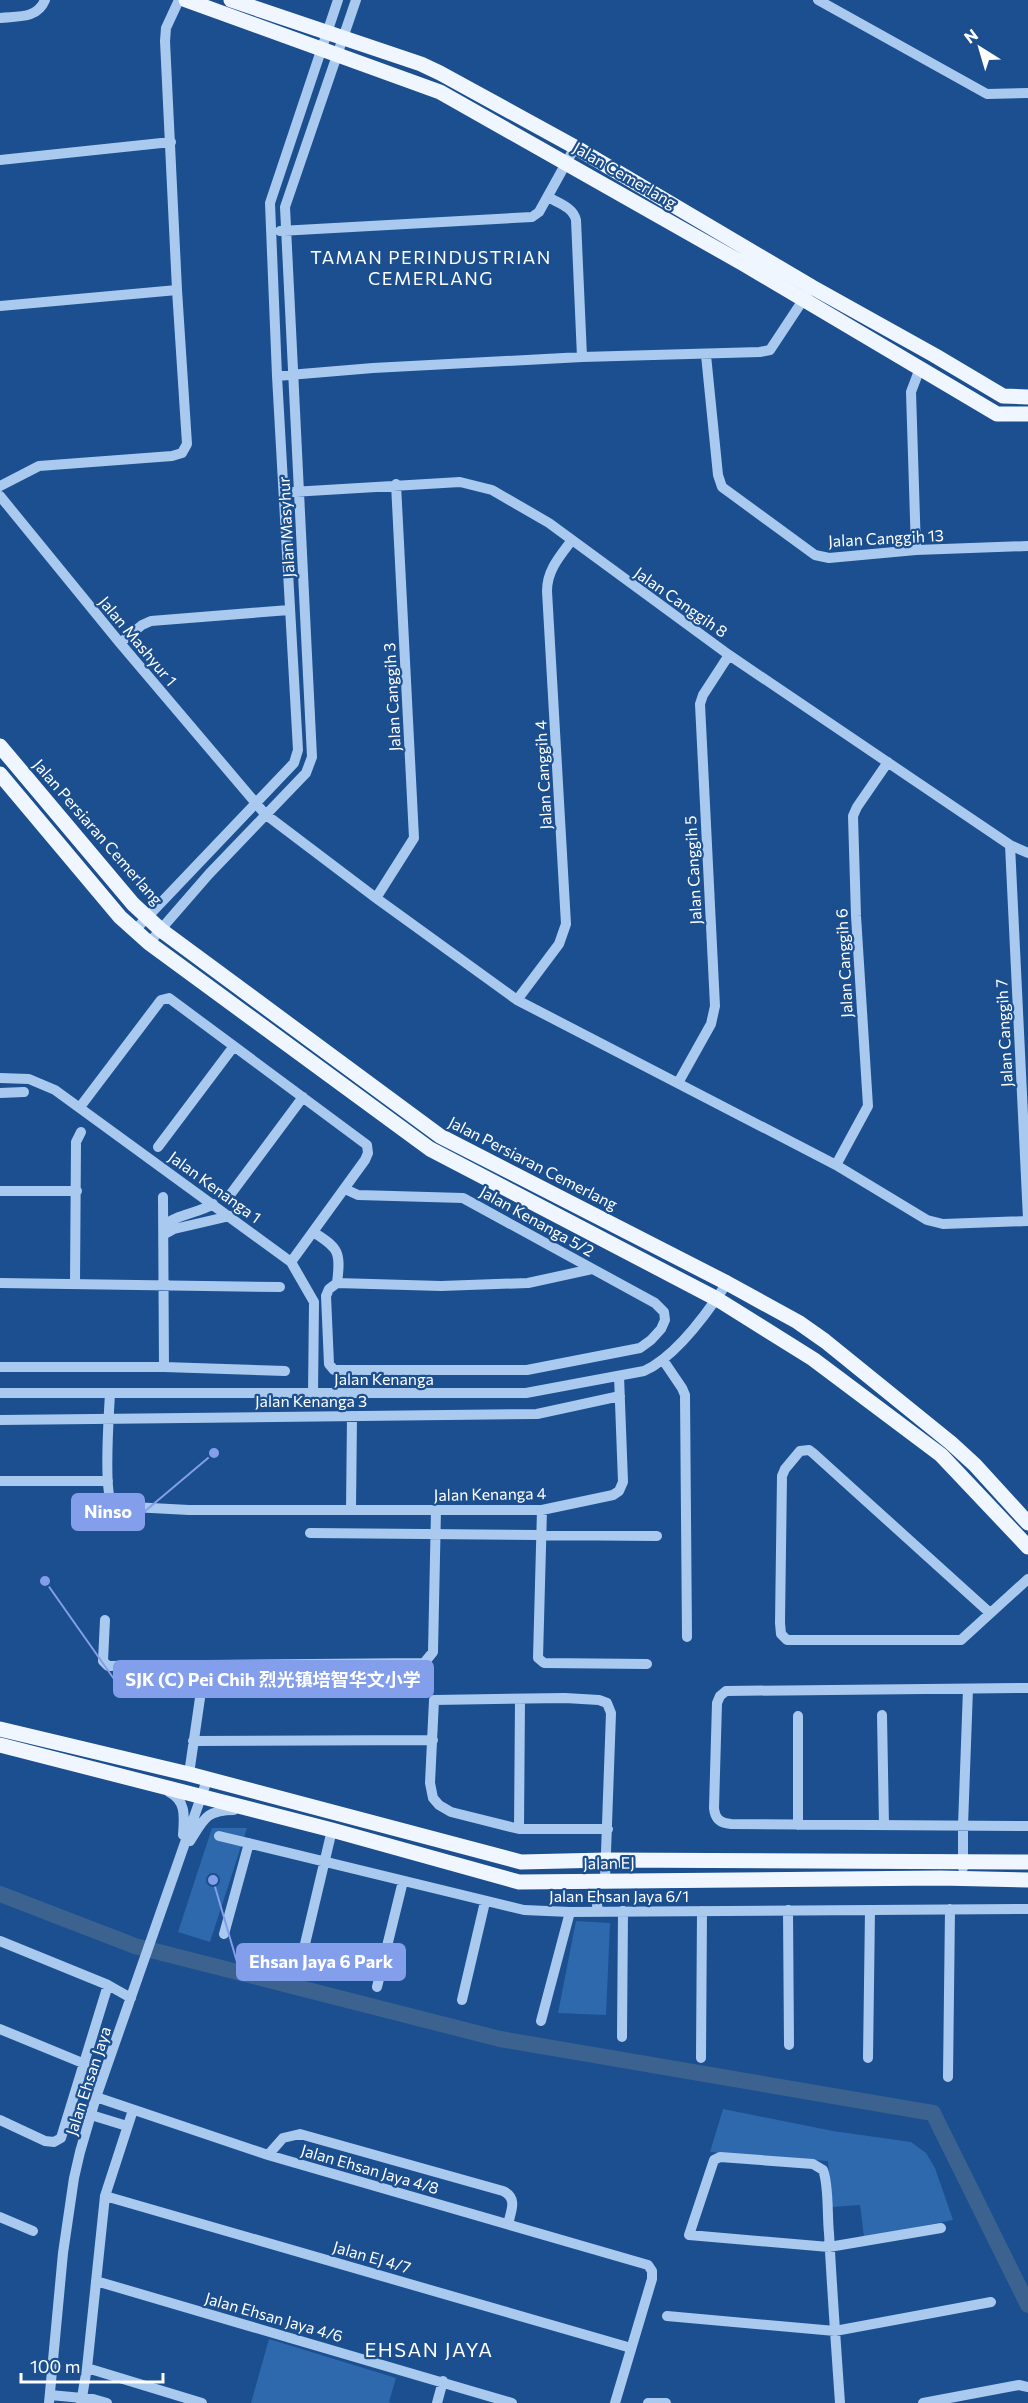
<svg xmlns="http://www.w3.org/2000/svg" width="1028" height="2403" font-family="Commissioner,'Noto Sans SC',sans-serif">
<rect width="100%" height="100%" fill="#1b4f8f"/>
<path fill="#2e69ad" d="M212,1828H247L210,1942L178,1932Z
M576,1921L610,1923L606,2015L558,2013Z
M723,2109L833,2131L911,2142L926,2153L935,2168L953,2220L864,2237L860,2205L832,2207L828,2161L710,2152Z
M269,2339L396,2378L389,2402L392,2403H251Z"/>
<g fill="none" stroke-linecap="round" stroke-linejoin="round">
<path stroke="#3c6290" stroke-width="16" d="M0,1894L135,1946L500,2039L933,2113L1028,2305"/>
<path stroke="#a9c9ee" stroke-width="10" d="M818,0L987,94L1028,93
M0,18C18,16 37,19 45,0
M0,160L171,142
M548,197C558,203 573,207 576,220L582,357
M280,231L532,217L539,212L575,147
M0,306L177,290
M706,355L718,475L722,487L815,555L829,558L916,550L1028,546
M277,376L373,368L582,357L760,352L770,350L807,294
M0,486L39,466L172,456L182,453L187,444L177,290L165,41L166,28L179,0
M292,492L460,482L492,490L549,523L729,655L1010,845L1028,853
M0,496L120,643L265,814L376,898L517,1000L836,1165L927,1220L943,1224L1028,1221
M916,550L911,392L920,368
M120,643L142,625L151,621L289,610
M1010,845L1028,1219
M376,898L414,838L396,484
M135,930L294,763L298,750L277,376L270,203L338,0
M149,943L209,874L306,773L312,757L285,207L356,0
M517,1000L559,944L566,924L547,591C547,570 560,556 572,540
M0,1078L29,1079L55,1090L291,1262L314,1302L313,1394
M678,1083L711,1024L715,1006L700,704L703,695L729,655
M0,1093L24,1092
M80,1107L161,1000L169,998L367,1145L368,1153L365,1160L291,1262
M158,1147L234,1046
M836,1165L868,1106L856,916L853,816L857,807L888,762
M0,1191H77
M163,1197L164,1367
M227,1199L303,1097
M165,1225C175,1215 199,1213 213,1204
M313,1232C339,1248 341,1252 337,1283L329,1289L326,1296L329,1364L334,1370H527L640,1348L651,1340L661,1329L665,1320L664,1312L655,1303L463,1198L358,1195L345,1189
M165,1234L174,1229L230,1216
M0,1283L280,1287
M75,1283L76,1142L81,1132
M337,1283L441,1286L528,1283L592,1269
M663,1360L682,1388L685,1395L687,1637
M0,1367H164L285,1371
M0,1393H526L644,1371C676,1357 708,1312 727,1283
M110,1393C109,1413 103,1495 113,1506L189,1510H351
M352,1416L351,1510H542L613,1495L619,1491L623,1482L619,1376
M0,1420L537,1414L620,1396
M0,1481H108
M542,1510L538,1658L544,1663L647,1664
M310,1533L657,1536
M990,1613L813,1453L809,1450L800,1451L785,1469L782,1476L780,1623L781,1634L787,1640H961L1028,1579
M105,1620L103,1661L108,1666L424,1663L433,1652L436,1510
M1028,1688L726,1691L720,1696L717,1703L714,1808C715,1819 720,1823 731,1824L1028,1826
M882,1715L884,1825
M193,1741L433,1740
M189,1774L200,1698
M169,1792C187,1801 184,1818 183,1835
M798,1825V1716
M519,1829L520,1699
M219,1836L524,1910L570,1912L1028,1909
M190,1841C204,1819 206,1810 234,1810
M963,1868V1826L968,1689
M605,1880L611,1713L607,1703L599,1700L565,1698L434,1700L430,1783L433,1798L439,1805L451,1812L519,1829H608
M594,1881L598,1912
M788,1910L789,2045
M224,1934L249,1843
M0,1941L108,1985L131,1998
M305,1944L332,1830
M377,1987L403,1881
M462,2000L485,1902
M541,2021L570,1912
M0,2029L85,2064
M622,2037L623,1911
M701,2058L702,1911
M868,2058L870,1910
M948,2077L950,1909
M96,2097L268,2155L648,2265L652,2271V2279L615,2403
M91,2115L127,2126
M0,2120L45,2141L54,2142L61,2138L108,1985
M268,2155L283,2138L300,2134L503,2191C518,2198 511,2211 508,2224
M105,2196L631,2348
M0,2217L33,2231
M96,2281L512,2403
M667,2316L835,2331L991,2302
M87,2368L202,2403
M50,2395L93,2399L107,2403
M49,2403L63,2253L74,2178L80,2152L96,2097L207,1780
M81,2403L87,2368L105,2196L133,2110
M437,2403L443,2381
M648,2403H666
M840,2403C836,2346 832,2290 829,2233C827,2215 829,2185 823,2170L813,2164L720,2157L714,2160L689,2235L829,2247L941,2228
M923,2403L1019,2385L1028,2387"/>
<path stroke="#f0f6ff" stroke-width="15" d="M186,0L440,92L742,263L997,414H1028
M231,0L421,64L440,73L575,147L812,287L934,355L1003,396L1028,397
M0,746L133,904L161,930L440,1136L727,1283L798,1322L825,1341L951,1443L975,1465L1028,1523
M0,774L120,917L149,943L430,1149L717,1299L813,1359L941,1455L1028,1547
M0,1729L189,1774L521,1862L606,1860L1028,1862
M0,1745L332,1830L519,1882L940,1878L1028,1880"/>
</g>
<g text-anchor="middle" stroke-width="4.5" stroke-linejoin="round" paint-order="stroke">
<g font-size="16" fill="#fff" stroke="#1b4f8f">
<text transform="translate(625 175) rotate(30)" y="6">Jalan Cemerlang</text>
<text transform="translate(286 527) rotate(-93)" y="6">Jalan Masyhur</text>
<text transform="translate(886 538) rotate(-3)" y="6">Jalan Canggih 13</text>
<text transform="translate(681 602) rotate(35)" y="6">Jalan Canggih 8</text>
<text transform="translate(138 641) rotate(50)" y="6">Jalan Mashyur 1</text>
<text transform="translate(392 697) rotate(-93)" y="6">Jalan Canggih 3</text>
<text transform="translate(543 775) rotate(-93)" y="6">Jalan Canggih 4</text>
<text transform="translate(98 832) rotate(49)" y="6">Jalan Persiaran Cemerlang</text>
<text transform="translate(693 870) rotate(-93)" y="6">Jalan Canggih 5</text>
<text transform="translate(844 963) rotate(-93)" y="6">Jalan Canggih 6</text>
<text transform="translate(1004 1033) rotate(-93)" y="6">Jalan Canggih 7</text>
<text transform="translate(533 1163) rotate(27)" y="6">Jalan Persiaran Cemerlang</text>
<text transform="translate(215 1187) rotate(36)" y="6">Jalan Kenanga 1</text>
<text transform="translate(537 1221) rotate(29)" y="6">Jalan Kenanga 5/2</text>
<text x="384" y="1385">Jalan Kenanga</text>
<text x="311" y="1407">Jalan Kenanga 3</text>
<text transform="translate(490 1494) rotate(-1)" y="6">Jalan Kenanga 4</text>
<text transform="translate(609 1863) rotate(-1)" y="6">Jalan EJ</text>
<text x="619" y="1902">Jalan Ehsan Jaya 6/1</text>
<text transform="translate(88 2081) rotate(-72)" y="6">Jalan Ehsan Jaya</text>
<text transform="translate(370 2169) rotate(16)" y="6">Jalan Ehsan Jaya 4/8</text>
<text transform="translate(372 2257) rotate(16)" y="6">Jalan EJ 4/7</text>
<text transform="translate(274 2317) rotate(16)" y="6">Jalan Ehsan Jaya 4/6</text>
</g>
<g font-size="18" letter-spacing="1.5" fill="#fff" stroke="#1b4f8f">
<text x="431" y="264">TAMAN PERINDUSTRIAN<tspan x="431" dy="21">CEMERLANG</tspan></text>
</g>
<g font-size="20" letter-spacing="1.5" fill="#fff" stroke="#1b4f8f">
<text x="429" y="2357">EHSAN JAYA</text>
</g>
</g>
<path fill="none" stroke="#839eea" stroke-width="2" d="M214 1453L144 1512M45 1581L114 1679M213 1880L237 1962"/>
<g fill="#839eea" stroke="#1b4f8f" stroke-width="2">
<circle cx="214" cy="1453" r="6"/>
<circle cx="45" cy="1581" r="6"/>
<circle cx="213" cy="1880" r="6"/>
</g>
<g fill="#839eea" stroke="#839eea" stroke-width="2">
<rect x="72" y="1494" width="72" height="36" rx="6"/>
<rect x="114" y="1661" width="319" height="36" rx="6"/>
<rect x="237" y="1944" width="168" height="36" rx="6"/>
</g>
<g font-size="18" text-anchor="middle" font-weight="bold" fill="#fff">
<text x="108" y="1518">Ninso</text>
<text x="273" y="1686">SJK (C) Pei Chih 烈光镇培智华文小学</text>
<text x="321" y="1968">Ehsan Jaya 6 Park</text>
</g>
<g transform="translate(980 48) rotate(323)" stroke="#1b4f8f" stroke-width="4.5" paint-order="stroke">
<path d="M0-4.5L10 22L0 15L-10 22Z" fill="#ffffff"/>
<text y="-9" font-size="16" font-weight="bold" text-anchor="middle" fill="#ffffff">N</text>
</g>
<path d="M21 2373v9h142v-9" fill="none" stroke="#ffffff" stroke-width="3"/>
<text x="30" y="2373" font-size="18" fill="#ffffff" stroke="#1b4f8f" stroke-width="4.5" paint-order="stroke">100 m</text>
</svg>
